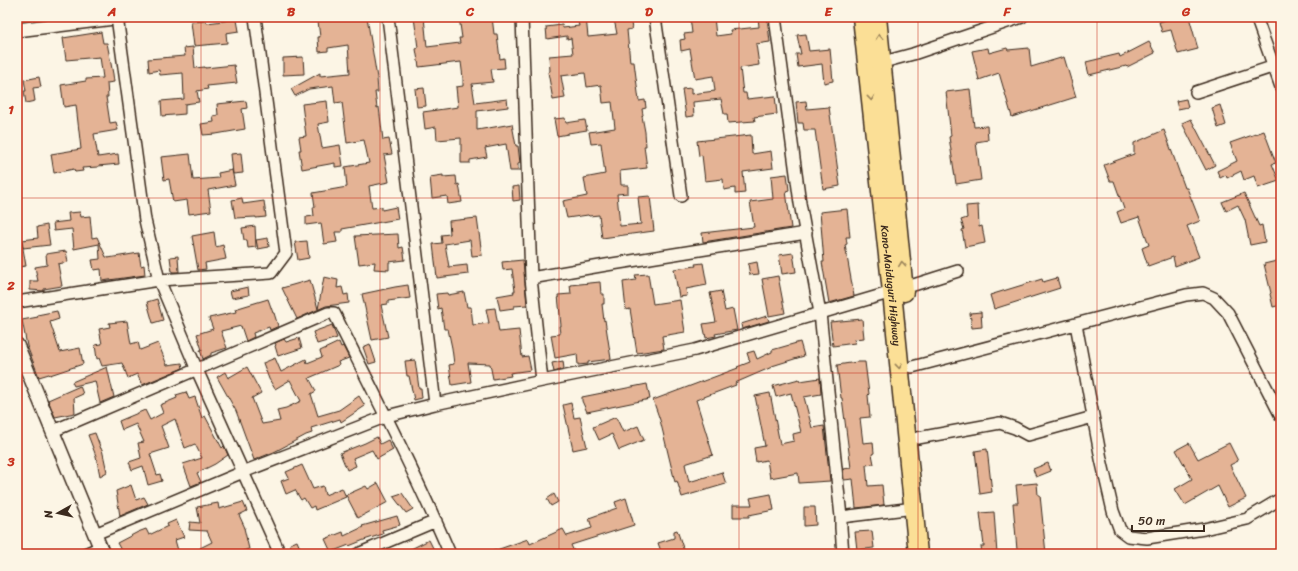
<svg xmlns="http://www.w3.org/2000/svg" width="1298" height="571" font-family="Sriracha,sans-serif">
<rect width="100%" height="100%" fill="#fcf5e5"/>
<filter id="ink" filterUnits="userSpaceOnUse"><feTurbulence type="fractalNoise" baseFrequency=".025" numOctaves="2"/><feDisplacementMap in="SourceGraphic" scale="8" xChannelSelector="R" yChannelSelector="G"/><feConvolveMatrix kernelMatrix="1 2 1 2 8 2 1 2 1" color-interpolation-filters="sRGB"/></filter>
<g filter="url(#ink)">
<path fill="#e4b395" stroke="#3b2a1e" d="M326,17H367L377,78L378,92H375L377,108L379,107L383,140L389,139L392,154L384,155L389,182L369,186L372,208L382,207V210L396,207L398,219L342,229V232H335L337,242L324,244L321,223L306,225V217L314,216L313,207H315L313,193L347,187L345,167L369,163L364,140L347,143L342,102L335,103L333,86L309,89L295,96L291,89L320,73V76L350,73L348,45L328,48V51L319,52L318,37H320L318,21L326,20Z
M414,17H424L427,47L460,43L459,38H462L459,17H492L494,34H497L500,59L504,58L505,68L491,69L493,82L472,84L475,103L507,99L508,107L477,111V130L512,124L516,146H518L520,163L518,164V171H510L506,144L485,148L487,157L470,160V163H461V138L437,140L436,127L425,129L423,112L458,107L456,87L463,86V78L461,62L419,67L416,49L418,48Z
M577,17H586L588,37L617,34L614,19L630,17L632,29L627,30L630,62H634L639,101L645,100L646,108L642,109L643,115L642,116L645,132L646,146H644L647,168L620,171L621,185H628V193L617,194L620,226L641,224L638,197L650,196L654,231L602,238L599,215L589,216L588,215L567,218L563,201L587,196L584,178L605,174L601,143L591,144L589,132L615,128L612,102L603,103L601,85L587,87L585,73L561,76L565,98L553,100L548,72L550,71L549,56L573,54L571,38L567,39V36L547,39L546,27L562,25L563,28L579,26Z
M690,17H714L716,36L731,34L730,30L759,27L758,17H767L770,42L756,44L759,65L740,68L743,93H746L747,99L775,96L777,114L754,117L755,121L728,123L727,114H724L721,99L693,102L694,116L686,117L682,89L691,88V94L715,91L713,76L695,79L690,49L681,51L680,40L685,39L684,34L692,33Z
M1176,17H1189L1198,49L1178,54L1171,30L1162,32L1159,22Z
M231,20H237L239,31L226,33L227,43L194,46L191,22L206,21L207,23Z
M101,32L103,43H107L113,74L114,82L107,83L108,97H106L110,123L116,122L118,130L94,134L98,157L118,154L119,164L98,166V167L82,168L83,171L75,172L74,169L54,173L51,154L81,149L76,105L64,107L61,85L86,81V79L103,78L100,57L66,60L63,38Z
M806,34L809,51L830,49L833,81L824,83L822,64L798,67L796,54H801L797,35Z
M1149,42L1155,53L1127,67L1126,66L1089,75L1086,62L1119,54L1120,57Z
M193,47L195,68L205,67V68L234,65L237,83L207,86L208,89L197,91L199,102L185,104V114L162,116L161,101L184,99L183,73L160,75L159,70L149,72L148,59L185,56L184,48Z
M988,48L989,53L1007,48L1008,50L1029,48L1031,67L1064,57L1076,97L1012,117L999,73L979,80L972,51Z
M303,57L304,74L283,75V58Z
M39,77L41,87L33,88L35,101L26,103L24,91H26L24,80Z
M424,88L426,106L417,107L415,89Z
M970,89L974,127L987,126L988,140L976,142L981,180L956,184L949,137L951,136L946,92Z
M1186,99L1188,107L1178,109L1176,101Z
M246,101L247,108L242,109L245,129L216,134L203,135L201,124L214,122L213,116L218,115L217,104Z
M327,101L329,122L318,124L322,148L340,145L343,166L335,167V163L302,169L299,150H301L299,137L306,136L302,104Z
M806,101L807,109L829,107L840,186L823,189L815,130H804L803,123H798L796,102Z
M1220,105L1226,125L1218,128L1212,108Z
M565,118L566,123L585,120L587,130L568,133V134L557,136L554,119Z
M1191,119L1215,165L1206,170L1182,123Z
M1164,130L1185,188H1187L1200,221L1187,226L1199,257L1175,266L1173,257L1148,266L1142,248L1149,245L1139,217L1121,223L1117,212L1124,209L1114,181H1110L1104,165L1134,154V143Z
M1264,131L1276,163L1272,164L1279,181L1258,188L1254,176L1244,180L1241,171L1227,178L1226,175L1220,178L1217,171L1237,161L1230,143Z
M751,135L752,154L771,151L773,168L743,172L745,193L735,194V188L724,190L723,179L705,181L702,155L699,156L697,141Z
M241,153L243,173L233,174L231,154Z
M190,154L193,180L219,178L218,173L232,170L235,185L208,190L211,211L189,214L187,200L173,202L169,179L164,180L161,157Z
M787,174L789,190L786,191L791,228L703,242L702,233L754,227L750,202L773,199L771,176Z
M443,175V177L456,176L457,185L459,184L462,202L448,204L447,196L432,198L430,177Z
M519,186L520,200L513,201L512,187Z
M1244,193L1259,226L1262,225L1265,242L1250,245L1245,220L1238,205L1226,211L1222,202Z
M242,198L243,204L264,201L266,217L256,218V217L235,218L232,200Z
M978,205L979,227L982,226L985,243L965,247L962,230L964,229L961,220L967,218L966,206Z
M847,209L850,237H846L847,244L845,245L854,296L829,303L822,262H824L820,212Z
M80,212L81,217L90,216L92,238L97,237L106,257H108V258L139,253L141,266L144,265L145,275L102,281L101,269L94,270L92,260L100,259L99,244L74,249L72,229L54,231L53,223L69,221L68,213Z
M477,218L482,255L472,256L470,240L445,244L449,267L467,265L468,274L437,278L433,244L442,243L441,235L450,234L449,221Z
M47,225L50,245L23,248L22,240L38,238L37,227Z
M255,226L256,247L248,248L247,240H244L242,228Z
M214,232L216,247L223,245L226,259L205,263L206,269L198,270L192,236Z
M398,234L399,248L403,247L405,260L389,262V270L374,269L375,262L359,264L355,236Z
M17,237H21L26,266L18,267L17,260Z
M268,238L269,247L258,249L256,240Z
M307,241L309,258L298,260L295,242Z
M66,251L68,262L58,264L62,286L44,289V291L30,290V281H38L35,267L47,265L46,254Z
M793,253L796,272L782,274L779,255Z
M178,256L179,272H172L170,257Z
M523,260L527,305L514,306V308L500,310L497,296L514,293L513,291H515L512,269L503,270L502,262Z
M1281,260V305L1273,307L1270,294L1271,293L1264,264Z
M757,262L759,274L750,275L748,264Z
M703,263L707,285L686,289L687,296L679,297L674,269L696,266L695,264Z
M648,274L653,304L680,300L685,332L662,336L664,349L637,353L630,309L626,310L623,282L636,280L635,275Z
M778,276L785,313L769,316L762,279Z
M324,277L338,280L337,288L342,287L344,295L348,294L349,303L326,306L297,319L282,288L310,280L318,309Z
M1057,278L1060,288L994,309L990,295L1042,279L1043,282Z
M600,282L601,294H604V304H602L604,321L605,320L611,359L588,362V364L578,365L577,354L555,358L551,335L560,334L559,326H561L558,295L571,294L570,285Z
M408,285L410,298L388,301V304L381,305L388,337L372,340L362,294L395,287Z
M248,287L249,295L232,298L230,291Z
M721,291L725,311L733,309L737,330L715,334L716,336L706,338L703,324L716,322L710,293Z
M464,292L467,307H471L473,325L489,323L486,309L495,308L499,332L519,330L522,357L528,356L531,370L510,373L511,376L493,379L490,364L468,363L471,382L452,385L449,365L454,364L452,348L448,329H444L441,308L438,309L436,294L447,293L448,295Z
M157,299L163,320L153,323L147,302Z
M268,299L273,313H274L278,326H279L270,330L269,327L253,333L254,337L246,341L241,326L221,331L227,348L211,353V355L203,359L200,350H202L197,334L213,329L209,318L236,312L235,309Z
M57,311L59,319L50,322L60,352L80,348L83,364L50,375L49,374L39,377L27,346L22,320L38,317L37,315Z
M981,312L982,327L972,328L970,313Z
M767,316L769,321L742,329L741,324Z
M862,319L864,338L854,339L855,343L833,346L830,322Z
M127,321L131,344L138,342L140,350L158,343L167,365L182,363L183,368L142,385L137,374L128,378L122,363L102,366L99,358L97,359L95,345L102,344L99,329L110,327L109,323Z
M332,325L337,338L317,344L313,332Z
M299,338L302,348L278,356L275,346L276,345L275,343L284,339L286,342Z
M339,342L341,347L343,346L349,358L338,362L339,365L309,378L316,391L311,394L318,416L339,410L359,396L365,406L341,422L340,419L311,428L312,433L306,435L293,442L274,452L254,460L236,411L217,377L225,372L228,378L247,367L261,393L252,398L262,424L280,421L277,410L286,408L301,401L290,380L275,389L269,379L263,363L275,358L281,372L306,359L307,363L322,357L320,351Z
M800,342L804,356L772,366V367L735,383L736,385L696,400L713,455L685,464L689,482L722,472L726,484L682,497L677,481L675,482L660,420L653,400L738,368L737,367L750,362L747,353L754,351L757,359L772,352V350Z
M370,344L376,362L369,364L363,347Z
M415,360L419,388H421L422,398L414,400L409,376H407L405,361Z
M563,361L564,369L554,372L552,363Z
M857,362H865L869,394L868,395L870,417L860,418L863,443L873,442L874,453L872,454L874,464L866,465L868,486L882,485L884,505L856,508L853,479L844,480L843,469L851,468L842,398H841L837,365Z
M107,367L114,397L100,403L95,381L74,386L72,382Z
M820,378L821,394L804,397L812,428L824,426L830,481L799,483L798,473L770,478L767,460L756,462L754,448L765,446L755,396L770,393L780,444L794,441L793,434L801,432L791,393L776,397L773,386L799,379L800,381Z
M647,384L650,399L587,412L582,401V397Z
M80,386L83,394L74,398L75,413L55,417L48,400Z
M186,392L189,399L195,397L202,418L205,416L222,448L224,446L228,455L215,464L197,473L201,482L191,486L183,464L202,458L195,444L185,448L175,419L161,426L169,448L150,454L157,475L160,474L162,481L148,485L143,466L132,470L129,462L141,458L138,443L144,442L136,424L122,430L119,421L145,410L150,420L163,413L160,405L177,398L176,395Z
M571,403L574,418L580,417L587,447L573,450L563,405Z
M616,417L623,432L638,426L644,440L619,450L612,434L599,440L593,427Z
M95,433L101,449H102L107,472L100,476L96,456L88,435Z
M377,437L380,444L388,440L393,450L377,459L372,450L353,458L356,466L347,470L340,453L365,443Z
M1189,443L1198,459L1229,443L1238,461L1230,465L1246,498L1228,507L1218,486L1185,505L1175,489L1192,479L1176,450Z
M987,449L992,492L980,494L975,451Z
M1048,463L1051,471L1036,477L1033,469Z
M302,465L313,489L323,486L325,495L342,488L346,497L315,510L314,506L310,508L304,498L301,500L295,490L286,494L281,481L289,478L286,472Z
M378,483L388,502L358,518L346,495L366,486L368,489Z
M1037,483L1038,495H1040L1046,554H1022V549L1017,550L1013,503H1018L1016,485Z
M131,485L136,500L144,497L148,504L120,516L116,491Z
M402,493L413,509L406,513L393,496Z
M554,494L558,502L551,506L547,499Z
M771,494L774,510L749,515V517H733V505H752L750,498Z
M626,498L634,525L571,545L575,554H539L537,551L527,554H489L488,553L528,539L530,544L563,529L567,536L592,528L589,518L617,508L615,502Z
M243,502L247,511L239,515L245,528H244L249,549L234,554H203L200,548L212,542L207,531L189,530L190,522L200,523L197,507L218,503L219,509Z
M804,507H815L816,525L804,526Z
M994,512L997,554H982L981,546H984L980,513Z
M397,516L400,525L382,530L383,534L364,540L349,546V545L331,552L325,539L343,532L344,536L363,527L362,526Z
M176,520L184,537L175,540L179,554H123L117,543L138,532L146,529L149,535L168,526L167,524Z
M677,530L685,554H676V550L662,554L658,543L674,538V531Z
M872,531L874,548L857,550L855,532Z
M429,540L434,550L426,554H401Z
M297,541L300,548L293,551L290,544Z"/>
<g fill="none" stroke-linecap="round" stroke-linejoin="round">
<g stroke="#3b2a1e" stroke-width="14">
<path id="minor" d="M117,17L145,220L159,280L197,370L280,554
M388,17L435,404
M522,17L531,278L542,381
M655,17L681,196
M775,17L800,203L820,313L841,517V528L843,554
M1256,17L1281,87
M876,64L913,54L1022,17
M1196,92L1281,64
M531,278L606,265L806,233
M904,288L958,271
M17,302L159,280L271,273L286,253L255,17
M1076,324L1101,459L1113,511L1120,530L1128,536L1147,538L1204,529L1247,519L1277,501
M912,367L1186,295L1203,293L1214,298L1228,313L1281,416
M53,431L328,313H334C374,393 415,472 450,554
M918,438L1000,423L1015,428L1028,435L1093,417
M841,517L914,508
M95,534L243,472L387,416L435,404L542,381L695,350L892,292
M85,554L101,547
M358,554L436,521"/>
</g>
<g stroke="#3b2a1e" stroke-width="16">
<path id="tertiary" d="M17,30L122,17
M17,345L103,554"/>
</g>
<g stroke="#3b2a1e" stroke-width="21">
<g id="trunk">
<path id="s1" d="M862,17L892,292L918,554"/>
<path d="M877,17L904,292"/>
</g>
</g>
<use href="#minor" stroke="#fcf5e5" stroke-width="11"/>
<use href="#tertiary" stroke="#fcf5e5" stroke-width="13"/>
<use href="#trunk" stroke="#fbdf96" stroke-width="18"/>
</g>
<defs><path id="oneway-chevron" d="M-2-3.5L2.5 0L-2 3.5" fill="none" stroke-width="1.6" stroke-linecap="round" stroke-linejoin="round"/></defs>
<g stroke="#9b845a">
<use href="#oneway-chevron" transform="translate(879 37) rotate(-95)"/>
<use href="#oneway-chevron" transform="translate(871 98) rotate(84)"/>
<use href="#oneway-chevron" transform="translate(902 264) rotate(-96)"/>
<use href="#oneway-chevron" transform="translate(899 366) rotate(84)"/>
</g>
</g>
<path fill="none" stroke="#c8321e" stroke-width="1" stroke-opacity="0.55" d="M201,17V554M380,17V554M559,17V554M739,17V554M918,17V554M1097,17V554M17,198H1281M17,373H1281"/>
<g text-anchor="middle" stroke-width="4" stroke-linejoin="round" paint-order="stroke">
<g font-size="11" fill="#3b2a1e" stroke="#fcf5e5">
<text dy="4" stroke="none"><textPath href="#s1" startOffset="270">Kano-Maiduguri Highway</textPath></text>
</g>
</g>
<rect width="1298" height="571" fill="none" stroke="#fcf5e5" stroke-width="44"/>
<g transform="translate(58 513) rotate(262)" stroke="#fcf5e5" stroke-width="3" paint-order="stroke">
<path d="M0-3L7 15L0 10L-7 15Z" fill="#3b2a1e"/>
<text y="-6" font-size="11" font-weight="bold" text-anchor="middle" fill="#3b2a1e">N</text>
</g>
<path d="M1132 525v6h72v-6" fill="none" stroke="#3b2a1e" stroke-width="2"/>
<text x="1138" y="525" font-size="12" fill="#3b2a1e" stroke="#fcf5e5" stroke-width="3" paint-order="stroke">50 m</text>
<rect x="22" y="22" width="1254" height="527" fill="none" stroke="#c8321e" stroke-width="1.5"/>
<g font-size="13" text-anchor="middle" font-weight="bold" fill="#c8321e">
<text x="112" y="16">A</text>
<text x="291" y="16">B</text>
<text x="470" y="16">C</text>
<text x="649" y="16">D</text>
<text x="828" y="16">E</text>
<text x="1007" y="16">F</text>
<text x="1186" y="16">G</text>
<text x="11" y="114">1</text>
<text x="11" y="290">2</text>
<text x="11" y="466">3</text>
</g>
</svg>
